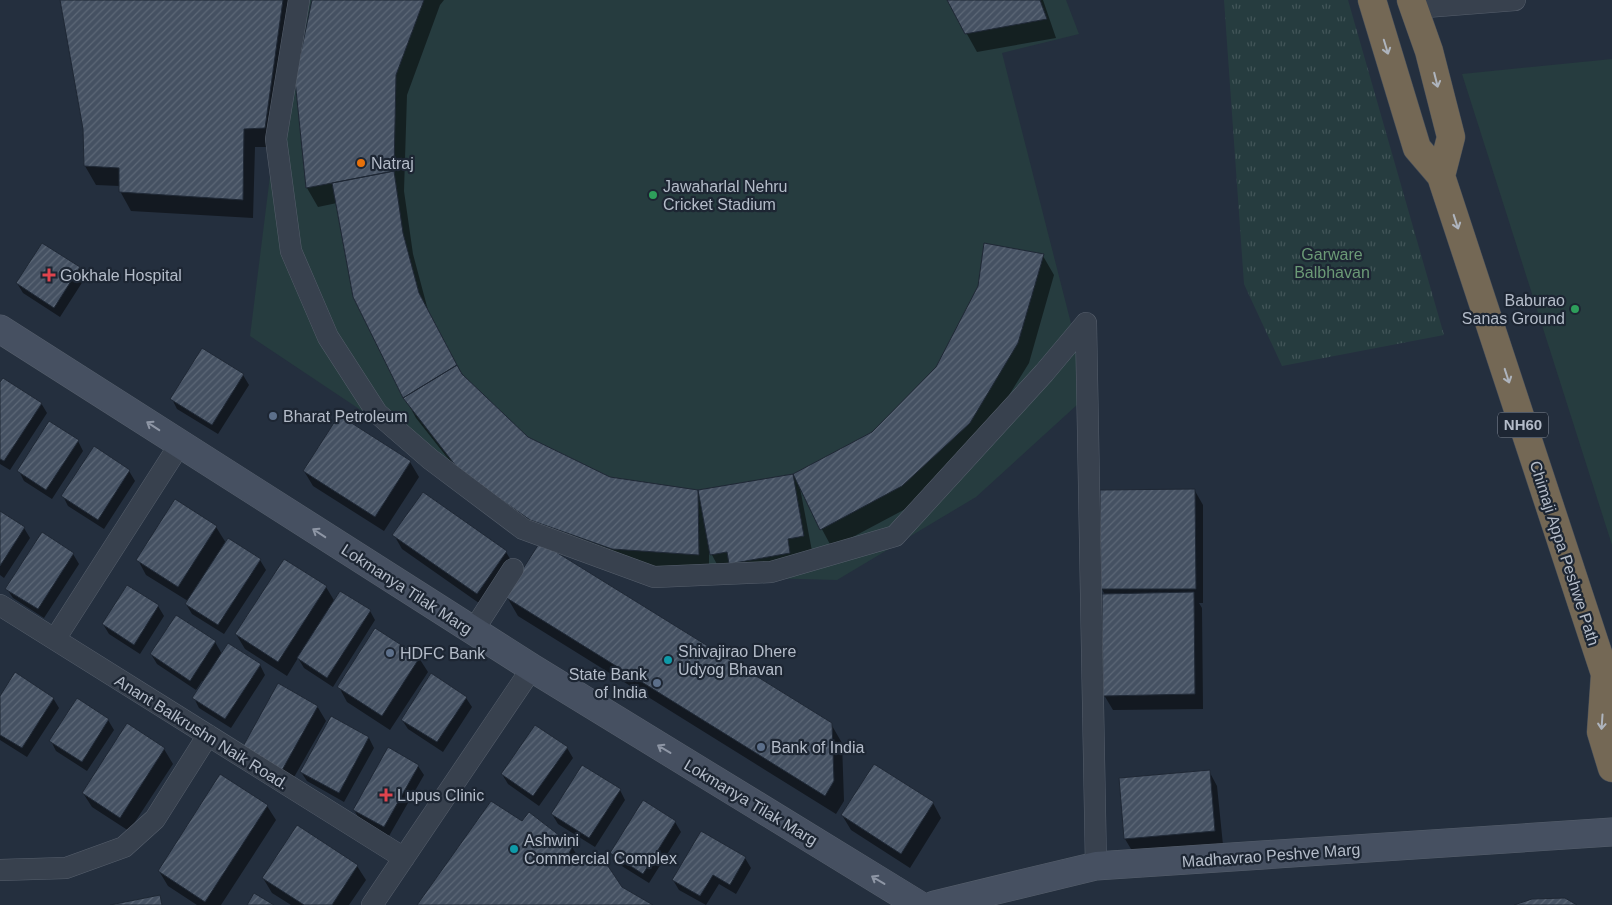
<svg xmlns="http://www.w3.org/2000/svg" width="1612" height="905" font-family="Helvetica,sans-serif">
<defs>
<pattern id="park-tufts" width="24" height="20" patternUnits="userSpaceOnUse" patternTransform="scale(1.25)"><rect width="24" height="20" fill="#263c3f"/><path d="M3 7l-1-3M5 7V3M7 7l1-3M15 17l-1-3M17 17v-4M19 17l1-3" fill="none" stroke="#435659"/></pattern>
<pattern id="building-hatch" width="6" height="6" patternUnits="userSpaceOnUse" patternTransform="scale(1.25)"><rect width="6" height="6" fill="#455162"/><path d="M-1 1l2-2M0 6l6-6M5 7l2-2" fill="none" stroke="#5d6877"/></pattern>
</defs>
<rect width="100%" height="100%" fill="#242f3e"/>
<path fill="#263c3f" d="M292,0H1066L1079,34L1002,53L1089,394L976,497L837,580L622,574L539,529L250,336Z
M1612,59V545L1462,74Z"/>
<path fill="url(#park-tufts)" d="M1224,0H1348L1444,335L1282,366L1244,284Z"/>
<path fill="#0007" d="M61,0H296L275,147H255L253,218L131,211L120,191V186L96,185L85,166L84,128Z
M314,0H444L440,5L407,95L404,191L413,254L429,314L463,376L527,438L610,478L698,492L794,475L873,433L1043,256L1054,275L1029,363L980,442L913,505L832,548L800,488L812,551L798,567L720,570L712,555L710,547L709,548V573L624,568L542,539L472,489L416,418L405,398L337,203L318,207L307,188L296,80Z
M948,0H1043L1056,38L977,52Z
M42,244L79,268L85,278L60,317L23,293L17,283Z
M202,350L243,375L249,385L218,434L177,409L172,399Z
M0,384L41,403L47,413L10,470L0,464Z
M78,441L83,451L52,499L24,481L19,471Z
M94,448L129,471L135,481L104,529L68,506L63,496Z
M410,462L419,477L384,531L313,486L304,471Z
M1195,491L1203,505V603H1199L1202,608L1203,709L1113,710L1104,695L1105,595L1102,589Z
M423,493L506,552L515,567L486,608L402,549L394,535Z
M176,501L216,527L226,543L260,560L266,570L224,634L192,614L186,604L188,601L146,575L138,560Z
M0,513L24,528L30,538L4,578L0,575Z
M73,554L79,564L44,618L13,598L7,589Z
M326,587L335,602L370,611L375,620L333,687L304,668L298,658L287,676L245,649L236,634Z
M507,597L831,724L842,743L844,801L836,814L518,616Z
M158,606L164,616L140,654L109,634L103,624Z
M215,642L222,654L260,665L265,675L231,728L199,708L194,698L204,682L202,681L196,690L157,664L151,654Z
M419,658L428,672L390,730L347,702L339,687Z
M0,698H53L59,708L27,757L0,740Z
M466,698L472,707L443,752L408,729L402,720Z
M317,706L326,721L289,786L251,765Z
M332,718L369,738L374,748L344,802L307,781L301,772Z
M108,720L114,730L87,771L56,751L51,741Z
M127,725L164,749L173,764L129,831L92,807L83,793Z
M567,748L573,758L539,806L508,784L502,774Z
M418,766L424,775L389,836L360,820L354,810Z
M1209,771L1217,786L1223,845L1134,854L1125,839Z
M620,790L625,800L595,847L558,824L552,814Z
M933,803L941,818L910,868L851,830L842,815Z
M267,806L276,820L221,905H197L168,886L159,871Z
M675,822L681,832L649,883L617,863L611,853Z
M522,823L572,847L581,862L621,888L651,905H418Z
M745,858L751,868L736,894L719,884L706,905L679,890L673,880Z
M357,866L366,880L349,905H291L272,893L263,878Z"/>
<path fill="url(#building-hatch)" stroke="#1f2835" d="M60,0H283L265,128L244,129L243,200L119,192V168L84,166L83,129Z
M312,0H424L396,75L394,171L306,188L295,80Z
M947,0H1040L1047,19L965,34Z
M394,171L403,233L419,293L457,365L403,398L353,297L332,183Z
M42,243L80,267L54,308L16,283Z
M984,243L1044,254L1018,343L970,423L902,486L820,530L793,474L872,432L936,367L978,286Z
M202,348L244,374L212,425L170,399Z
M457,365L462,374L528,437L610,477L698,490L699,555L612,549L530,520L459,470L403,398Z
M3,378L42,403L4,461L0,459V382Z
M339,415L411,461L375,517L303,471Z
M49,421L79,440L46,490L17,471Z
M94,446L130,470L98,520L61,496Z
M793,474L804,536L788,539L790,553L729,564L727,552L710,555L698,490Z
M1195,489L1196,589H1101L1100,490Z
M423,492L507,551L477,594L392,535Z
M175,499L217,526L178,587L136,560Z
M0,511L25,527L0,566Z
M42,532L74,553L38,609L5,589Z
M228,538L261,559L218,625L185,604Z
M540,542L832,723L834,781L825,796L505,597Z
M284,559L327,586L278,662L235,634Z
M127,585L159,605L134,645L102,624Z
M340,591L371,610L327,678L297,658Z
M1194,592L1195,694L1103,696L1102,594Z
M176,615L216,641L190,681L150,654Z
M375,628L420,657L382,716L337,687Z
M228,643L261,664L225,719L192,698Z
M15,672L54,698L22,748L0,735V696Z
M431,673L467,697L437,742L401,720Z
M278,683L318,706L281,772L241,750Z
M77,698L109,719L82,762L49,741Z
M331,716L369,737L339,793L300,772Z
M127,723L165,748L120,818L82,793Z
M535,725L568,747L533,796L501,774Z
M388,747L419,765L384,827L353,810Z
M874,764L934,802L901,854L841,815Z
M582,765L621,789L589,838L551,814Z
M1210,770L1215,831L1124,839L1119,778Z
M220,774L268,805L205,902L158,871Z
M643,800L676,821L643,874L610,853Z
M491,801L522,821L529,812L573,846L569,853L579,863L584,854L608,866L622,887L653,905H417Z
M297,825L358,865L332,905H304L262,878Z
M701,831L746,857L730,885L713,875L700,896L672,880Z
M254,893L274,905H247Z
M160,895L162,905H110Z
M1565,898L1577,905H1514L1532,899Z"/>
<g fill="none" stroke-linecap="round" stroke-linejoin="round">
<g stroke="#565f6c" stroke-width="22">
<path id="street" d="M299,0L276,139L291,251L328,337L377,413L430,459L523,529L654,577L771,572L895,536L1044,373L1086,323
M1413,8L1515,0
M1086,323L1096,866
M0,605L404,858
M473,631L513,569
M55,639L180,444
M0,870L66,868L124,847L155,819L208,735
M372,905L532,668"/>
</g>
<g stroke="#565f6c" stroke-width="29">
<path id="secondary" d="M0,329L532,668L919,905
M934,905L1096,866L1612,832"/>
</g>
<g stroke="#434c59" stroke-width="29">
<path id="highway" d="M1372,0L1417,148L1441,176L1605,674L1612,682
M1411,0L1429,51L1451,137L1441,176
M1605,674L1601,732L1612,768"/>
</g>
<use href="#street" stroke="#38414e" stroke-width="21"/>
<use href="#secondary" stroke="#465061" stroke-width="28"/>
<use href="#highway" stroke="#746855" stroke-width="28"/>
</g>
<defs><path id="oneway-shaft" d="M-6 0H5M1.5-3L5.5 0L1.5 3" fill="none" stroke-width="1.6" stroke-linecap="round" stroke-linejoin="round" transform="scale(1.25)"/></defs>
<g stroke="#aeb4bd">
<use href="#oneway-shaft" transform="translate(1386 47) rotate(73)"/>
<use href="#oneway-shaft" transform="translate(1436 80) rotate(76)"/>
<use href="#oneway-shaft" transform="translate(1456 222) rotate(72)"/>
<use href="#oneway-shaft" transform="translate(1507 376) rotate(72)"/>
<use href="#oneway-shaft" transform="translate(1602 722) rotate(94)"/>
</g>
<g stroke="#8e96a5">
<use href="#oneway-shaft" transform="translate(153 426) rotate(-147)"/>
<use href="#oneway-shaft" transform="translate(319 533) rotate(-147)"/>
<use href="#oneway-shaft" transform="translate(664 749) rotate(-149)"/>
<use href="#oneway-shaft" transform="translate(878 880) rotate(-149)"/>
</g>
<circle fill="#e8710a" stroke="#1d2633" stroke-width="2" cx="361" cy="163" r="5"/>
<g fill="#2e9e5b" stroke="#1d2633" stroke-width="2">
<circle cx="653" cy="195" r="5"/>
<circle cx="1575" cy="309" r="5"/>
</g>
<g fill="#e0444e" stroke="#1d2633" stroke-width="2">
<path d="M46.5 267.5h5v5h5v5h-5v5h-5v-5h-5v-5h5z"/>
<path d="M383.5 787.5h5v5h5v5h-5v5h-5v-5h-5v-5h5z"/>
</g>
<g fill="#5c6f8a" stroke="#1d2633" stroke-width="2">
<circle cx="273" cy="416" r="5"/>
<circle cx="390" cy="653" r="5"/>
<circle cx="657" cy="683" r="5"/>
<circle cx="761" cy="747" r="5"/>
</g>
<g fill="#0f9aa8" stroke="#1d2633" stroke-width="2">
<circle cx="668" cy="660" r="5"/>
<circle cx="514" cy="849" r="5"/>
</g>
<g text-anchor="middle" stroke-width="4.5" stroke-linejoin="round" paint-order="stroke">
<rect fill="#1d2633" stroke="#878f9c" stroke-width="1" x="1498" y="412.5" width="50" height="25" rx="4"/>
<g font-size="15" font-weight="bold" fill="#b4bcc9">
<text x="1523" y="430">NH60</text>
</g>
<g font-size="16" fill="#b4bcc9" stroke="#1d2633" text-anchor="start">
<text x="371" y="169">Natraj</text>
<text x="663" y="192">Jawaharlal Nehru<tspan x="663" dy="18">Cricket Stadium</tspan></text>
<text x="60" y="281">Gokhale Hospital</text>
<text x="1565" y="306" text-anchor="end">Baburao<tspan x="1565" dy="18">Sanas Ground</tspan></text>
<text x="283" y="422">Bharat Petroleum</text>
<text x="678" y="657">Shivajirao Dhere<tspan x="678" dy="18">Udyog Bhavan</tspan></text>
<text x="400" y="659">HDFC Bank</text>
<text x="647" y="680" text-anchor="end">State Bank<tspan x="647" dy="18">of India</tspan></text>
<text x="771" y="753">Bank of India</text>
<text x="397" y="801">Lupus Clinic</text>
<text x="524" y="846">Ashwini<tspan x="524" dy="18">Commercial Complex</tspan></text>
</g>
<g font-size="16" fill="#6b9a76" stroke="#1d2633">
<text x="1332" y="260">Garware<tspan x="1332" dy="18">Balbhavan</tspan></text>
</g>
<g font-size="16" fill="#b4bcc9" stroke="#1d2633">
<text transform="translate(1565 553) rotate(72)" y="6">Chimaji Appa Peshwe Path</text>
<text transform="translate(407 589) rotate(33)" y="6">Lokmanya Tilak Marg</text>
<text transform="translate(202 732) rotate(32)" y="6">Anant Balkrushn Naik Road.</text>
<text transform="translate(751 802) rotate(31)" y="6">Lokmanya Tilak Marg</text>
<text transform="translate(1271 855) rotate(-4)" y="6">Madhavrao Peshve Marg</text>
</g>
</g>
</svg>
